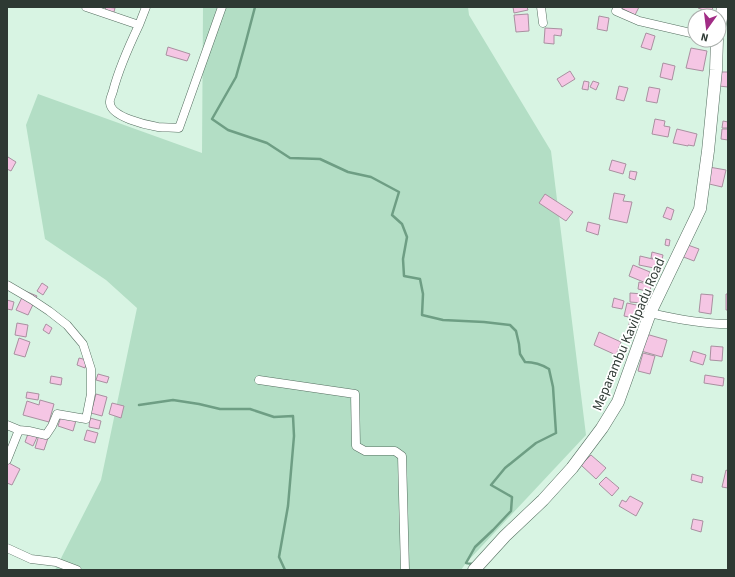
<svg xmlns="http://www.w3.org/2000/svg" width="735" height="577" font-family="'Source Sans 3',sans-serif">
<rect width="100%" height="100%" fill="#d8f4e3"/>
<path fill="#b3dec5" d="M203,7H468L469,15L551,151L586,435L466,563L461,570H55L101,480L137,308L106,280L45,239L26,125L38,94L202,153Z"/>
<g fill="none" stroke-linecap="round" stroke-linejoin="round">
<path stroke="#6e9e84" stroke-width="2.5" d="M255,7L245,45L236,77L212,119L228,130L267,143L290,158L320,159L348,172L371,177L399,192L392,215L402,224L407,237L403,259L404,276L420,279L423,294L422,315L443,320L484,322L510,325L516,331L519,344L520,354L525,362C534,362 541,364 549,369L553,387L556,433L536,443L505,468L491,485L512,497L511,511L493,530L475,547L466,563L473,564
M139,405L173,400L199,404L220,409H250L274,417L293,416L294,436L288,506L279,557L285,570"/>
</g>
<path fill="#f5c6e4" stroke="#a990a0" d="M106,7L115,8L113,16L104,13Z
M513,7H527L528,10L514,13Z
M621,7H639L635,15L621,8Z
M698,7H713L711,13L698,8Z
M528,14L529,31L516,32L514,15Z
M599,16L609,18L607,31L597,29Z
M545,28L562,29L561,36L554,35V44L544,43Z
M646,33L655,36L651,50L641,47Z
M168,47L190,54L187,61L166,55Z
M691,48L707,51L703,71L686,68Z
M663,63L675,66L672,80L660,77Z
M570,71L575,79L562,87L557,79Z
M721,72H728V87L719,86Z
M584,81L589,82L588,90L582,89Z
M593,81L599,83L596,90L590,87Z
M619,86L628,88L624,101L616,99Z
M649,87L660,89L657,103L646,101Z
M655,119L665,121L664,126L670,127L668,137L652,134Z
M723,121L728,122V128H722Z
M677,129L697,134L694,146L688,145V146L673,143Z
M722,129H728V140L721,139Z
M8,157L16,162L11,171L7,169V159Z
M612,160L626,164L623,174L609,170Z
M709,167L726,170L722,187L705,183Z
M630,171L637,172L635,180L629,178Z
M614,193L625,195L623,201L632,202L627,223L609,219Z
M545,194L573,212L566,221L539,203Z
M667,207L674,210L671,220L663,217Z
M588,222L600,225L598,235L586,231Z
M666,239L670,240L669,246L665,245Z
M685,244L699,249L694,261L681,256Z
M652,252L663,255L662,260L651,258Z
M640,256L661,261L659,269L639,265Z
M633,265L650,272L646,283L629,276Z
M639,282L651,285L650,292L638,289Z
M42,283L48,287L43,295L37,291Z
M25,291L37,296L28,315L16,310Z
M630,293L643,294L642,303L630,302Z
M701,294L713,295L711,314L699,312Z
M726,294H728V310H726Z
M614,298L624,301L622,309L612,307Z
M7,300L14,302L12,310L7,309Z
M627,303L641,306L638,319L624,316Z
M630,320L637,321L633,334L627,333Z
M17,323L28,325L26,337L15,335Z
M46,324L52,328L49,334L43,330Z
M599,332L621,342L616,355L594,345Z
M646,334L667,340L662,357L641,351Z
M19,338L30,342L25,357L14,354Z
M711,346L723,347L722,361L710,360Z
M693,351L706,355L703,365L690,361Z
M643,353L655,356L650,374L638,371Z
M79,358L87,360L85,368L77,365Z
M98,374L109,377L107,383L96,380Z
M705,375L724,378L723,386L704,383Z
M51,376L62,378L61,385L50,383Z
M27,392L39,394L38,400L26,398Z
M96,394L107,397L102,416L91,413Z
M40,400L54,404L49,422L23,415L27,401L39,405Z
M112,403L124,406L121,418L109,414Z
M62,413L77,417L73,431L58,426Z
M90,418L101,421L99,429L89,427Z
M87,430L98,433L95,443L84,440Z
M29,431L38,435L33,446L25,442Z
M39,435L48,438L44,450L35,448Z
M591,455L606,468L596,479L581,465Z
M7,462L20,469L12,485L7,483Z
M726,470L728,471V488L722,487Z
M692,474L703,477L702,483L691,480Z
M606,477L619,488L612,496L599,484Z
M630,496L643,503L636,516L619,506L622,500L626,502Z
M693,519L703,521L701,532L691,529Z"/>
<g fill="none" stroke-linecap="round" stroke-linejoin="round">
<g stroke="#566f61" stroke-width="9">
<path id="street" d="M86,7L139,25C129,46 119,68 113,91C112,95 109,100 110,103C111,117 146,125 158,127C165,128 172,127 179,128L222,7
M541,7L543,23
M618,7L616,11L639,21L695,34
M139,25L146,7
M7,285L31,299L49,311L67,325L83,344L91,369V394L86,419L57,414L52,426L46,435L29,431L19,430L7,460
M650,313C676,319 702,324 728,324
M259,380L355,394L356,446L365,451H395L402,456L405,570
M7,425L19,430
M7,548L31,559L56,562L77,570"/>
</g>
<g stroke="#566f61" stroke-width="13">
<path id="secondary" d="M719,30L723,7
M474,570L505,536L543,500L572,468L602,428L618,402L650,313L700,209L708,151L716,70L717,40"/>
</g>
<use href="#street" stroke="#fff" stroke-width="8"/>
<use href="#secondary" stroke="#fff" stroke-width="12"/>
</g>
<g text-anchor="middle" stroke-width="3.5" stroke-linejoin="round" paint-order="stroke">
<g font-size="14" fill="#2e3933" stroke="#fff">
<text transform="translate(628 334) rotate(-67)" y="5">Meparambu Kavilpadu Road</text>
</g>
</g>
<rect width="735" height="577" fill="none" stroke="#2e3933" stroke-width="16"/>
<g transform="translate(707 28) rotate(194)"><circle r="19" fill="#ffffff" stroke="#abb0ad"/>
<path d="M0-3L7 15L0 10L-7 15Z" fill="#a12c85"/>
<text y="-6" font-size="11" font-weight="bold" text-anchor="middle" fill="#2e3933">N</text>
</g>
</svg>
